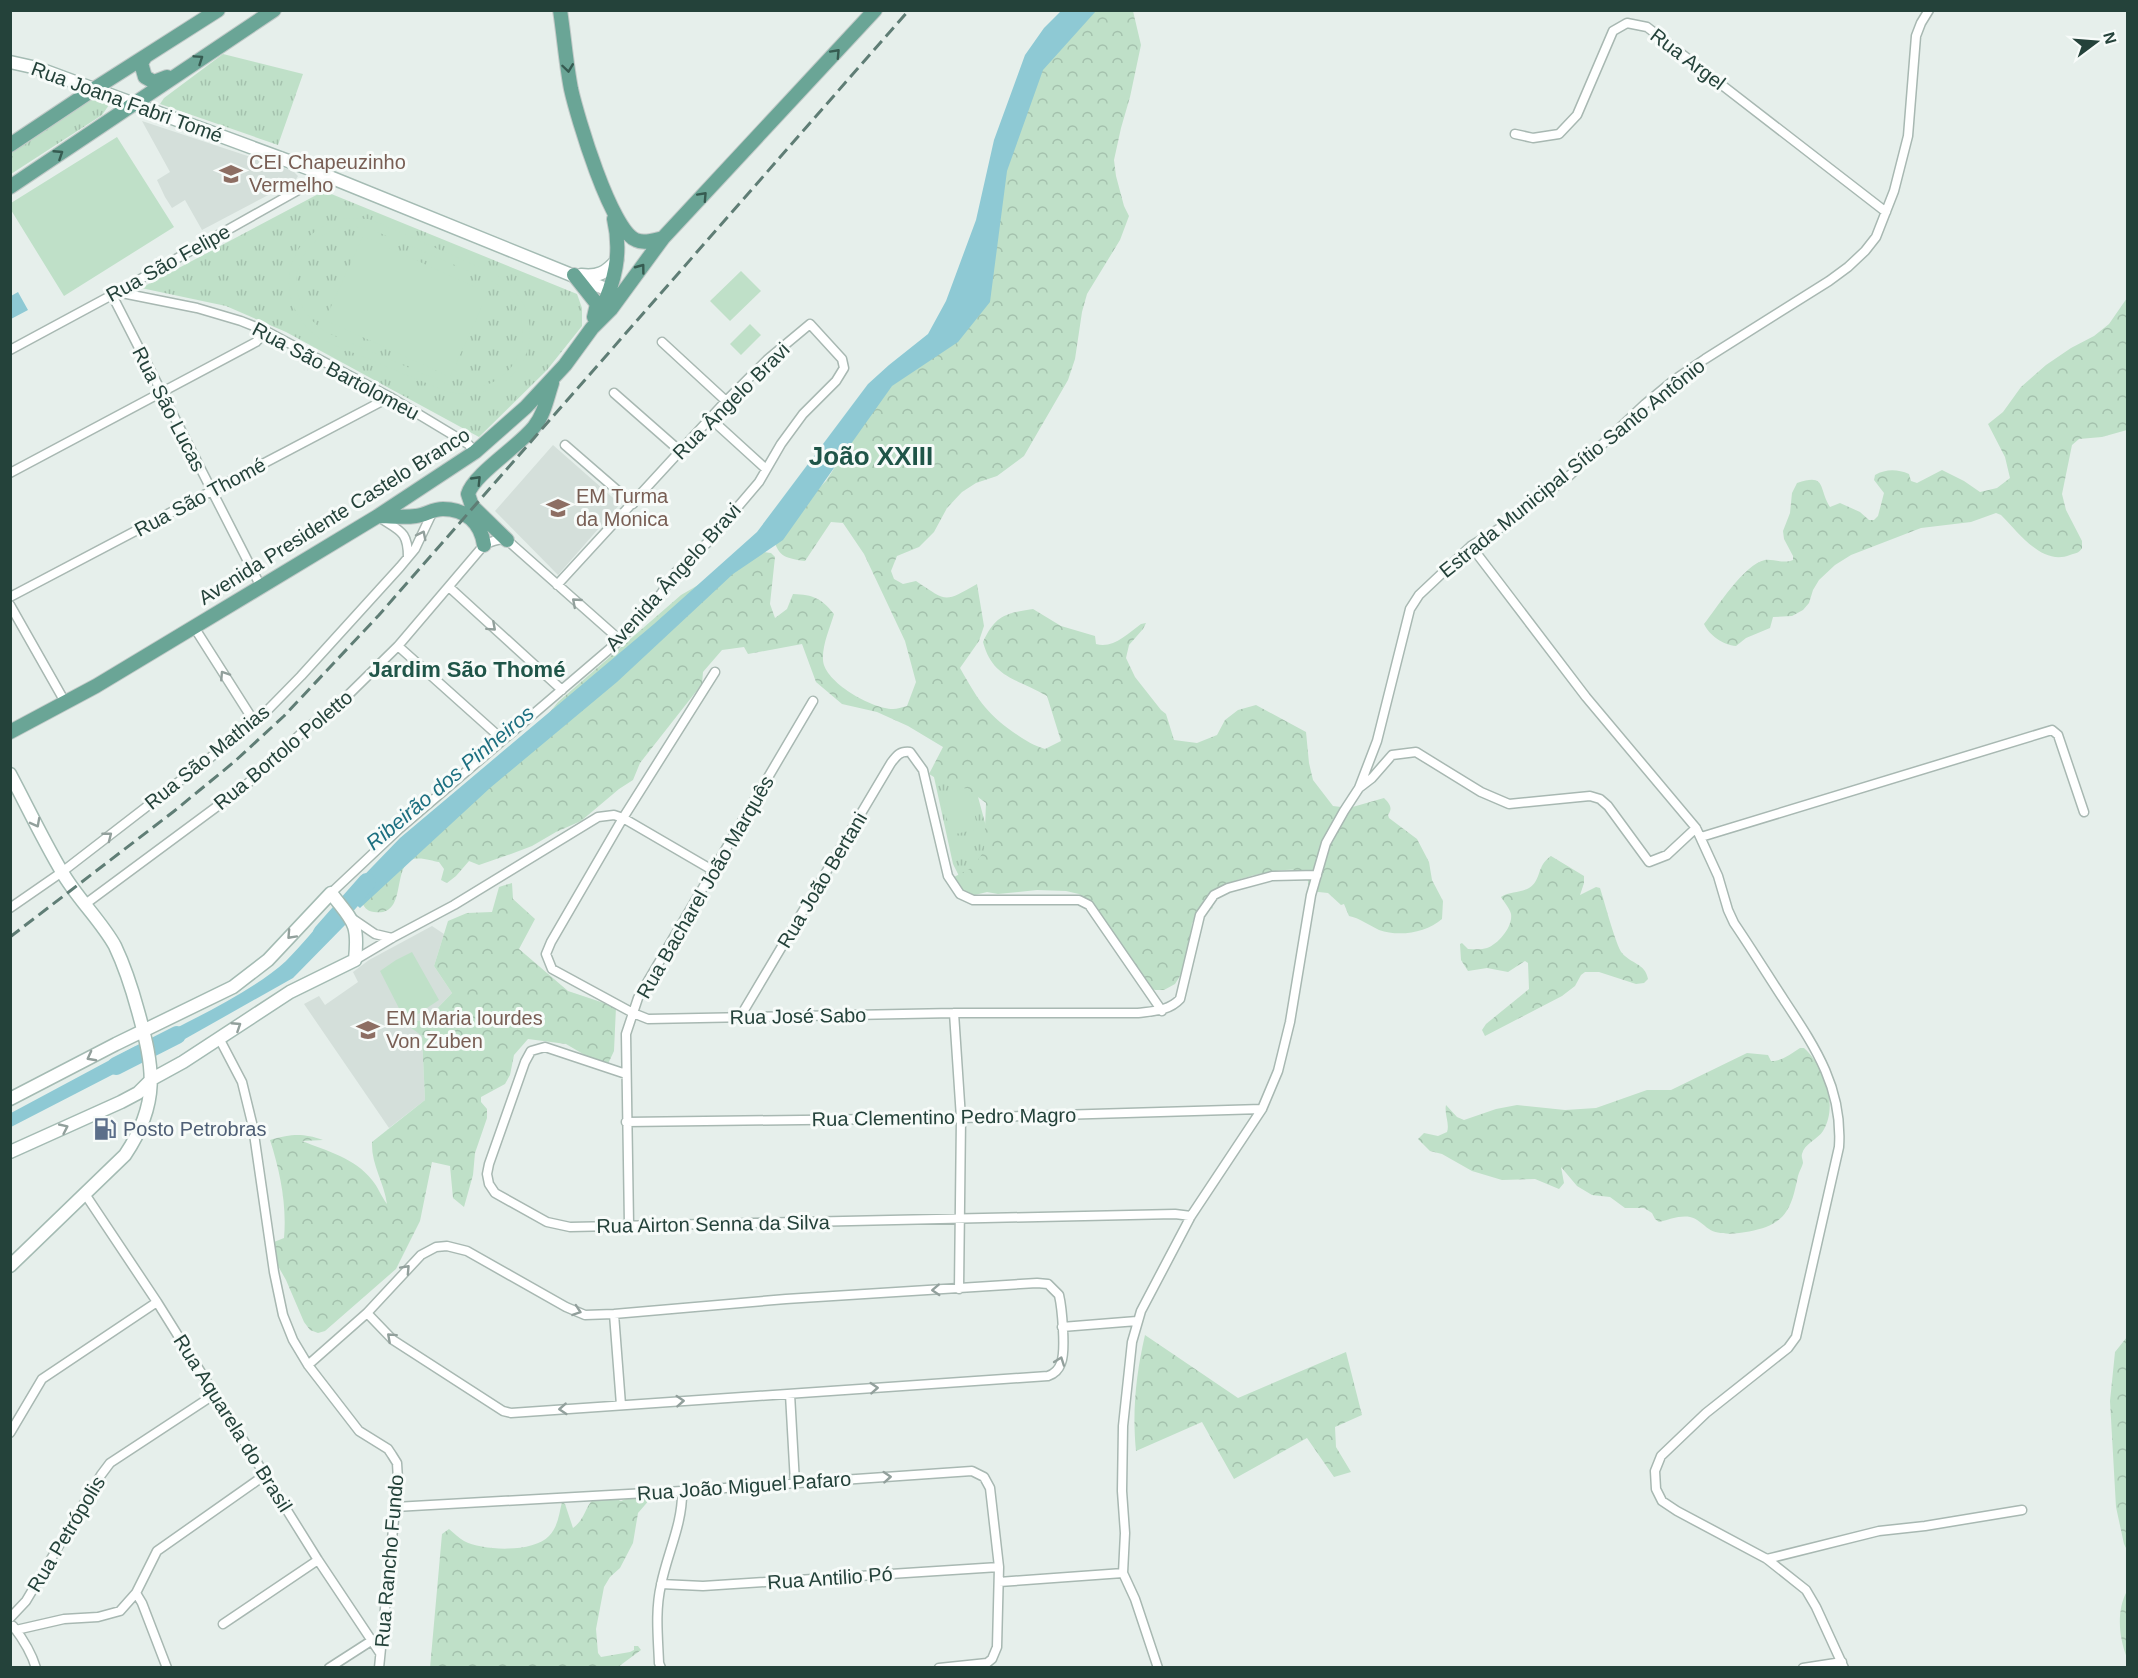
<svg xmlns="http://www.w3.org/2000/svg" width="2138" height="1678" font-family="Helvetica,sans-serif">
<defs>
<pattern id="grass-tufts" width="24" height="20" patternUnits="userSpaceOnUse" patternTransform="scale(1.5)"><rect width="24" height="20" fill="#bfe0c8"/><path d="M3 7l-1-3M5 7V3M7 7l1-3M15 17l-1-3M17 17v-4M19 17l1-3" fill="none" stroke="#a4c1ad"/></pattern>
<pattern id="forest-crowns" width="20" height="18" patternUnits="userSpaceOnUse" patternTransform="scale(1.5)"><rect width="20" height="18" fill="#bfe0c8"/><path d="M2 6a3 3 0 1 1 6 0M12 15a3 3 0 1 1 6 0" fill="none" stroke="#a4c1ad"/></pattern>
</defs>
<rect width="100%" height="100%" fill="#e6efeb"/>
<path fill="#d4dfda" d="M142,121L293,171L298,176L295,181L202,230L185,200L172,208L165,197L157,180L170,172Z
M553,445L620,504L558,575L495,511Z
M432,926L444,934L434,966L452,993L426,1020L407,1022L422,1036L425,1100L389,1128L304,1004L319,996L325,1005L358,982L353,972L369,960Z"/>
<path fill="url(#grass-tufts)" d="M223,54L303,74L278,145L160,104L164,98Z
M96,93L110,100L109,105L102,115L11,174V149Z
M324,191L577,294L582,308V326L547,370L479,437L286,332L226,306L141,288Z
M932,768L951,771L974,782L991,845L1015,885L959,876L953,864Z"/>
<path fill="url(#forest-crowns)" d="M1131,10L1133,11L1141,45L1130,97L1121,128L1114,160L1116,176L1124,206L1129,216L1120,240L1087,294L1082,312L1075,359L1068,380L1024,456L997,476L976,483L962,492L947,508L934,532L919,547L897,556L891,571L894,579L903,584L916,581C948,602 943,603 977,584L984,626L979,641L960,668C977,698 985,712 1013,732C1025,740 1032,745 1045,749L1061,741L1047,696C1017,678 993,679 983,642C995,616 1005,613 1033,609L1061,626L1095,636L1096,644C1113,649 1127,634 1141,624L1146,623L1143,629L1129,645L1126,658L1135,677L1161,710L1166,714L1174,740L1197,743L1217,735L1225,720L1238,710L1256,705L1306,732L1309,763L1313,780L1333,806L1349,808L1384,798C1390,804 1393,808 1388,815L1389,818L1417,839L1429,862L1432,880L1443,901L1442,919C1426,933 1399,937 1379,930C1369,925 1359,918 1349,916L1344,904L1341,905L1328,893L1309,891C1308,885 1309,878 1304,873C1293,863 1233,879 1221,887C1216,891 1212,897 1208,902L1213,908L1205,911L1192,923L1188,963L1175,984L1164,990H1155L1143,985L1094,910L1079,894L1066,891L1037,890L998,894L987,892L975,895L964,894L953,883L954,877L973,867L984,851L986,803L967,789L942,782L929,774L943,747L908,726L877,712L842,704L816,682L802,644L748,654L744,647L722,650L703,672L702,684L640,763L633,780L619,789L581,821L556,832L532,846L511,854L479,865L469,861L456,876L447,883L441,880L444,869L439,862C432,861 419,856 411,860C392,870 407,917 374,912C366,911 364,907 361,900L543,725L550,712L558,702L681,595L712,577L750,550L771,553L775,557L770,604L775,618L787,609L793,594C814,595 821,598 834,614C830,628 822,645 823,660C824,682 872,709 893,709C897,709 902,707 907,706L916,682L905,641L864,554L843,523L831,522L805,561C783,558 778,556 772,534L826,481L891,379L953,316L1014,111L1073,11Z
M2127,298V430L2102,437L2079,439L2072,445L2062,494L2066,510L2082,541V548C2079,553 2076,553 2070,555C2042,566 2019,533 2001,515L1996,513L1971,522L1921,528L1851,555L1835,565L1819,580L1813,590L1809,603L1803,610L1792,616L1773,617L1770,628L1746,638L1736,646C1723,645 1709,635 1704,624C1717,608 1744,564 1765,560C1774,559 1784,564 1793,560V556L1784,539L1783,531L1790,513L1792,493L1797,483C1827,473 1818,488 1830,507L1840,503L1860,512L1869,520H1874L1878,516L1884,493L1874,480L1875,475C1886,469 1897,469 1909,474L1911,481L1917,483L1942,470L1964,481L1980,492L1997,488L2010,478L2005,457L1988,424L2003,412L2021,387L2046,365L2071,348L2094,336L2109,324Z
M1551,856L1584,876V883L1580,895L1596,887L1600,888C1604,900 1616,946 1622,953C1631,964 1645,963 1648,979L1644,983L1636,984L1599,972H1585L1581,975L1575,986L1562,996L1485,1036L1482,1030L1486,1024L1529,989L1528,963L1525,961L1508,972L1487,968L1468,971L1461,960L1460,944L1462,943L1468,949C1474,949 1481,950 1487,948C1498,944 1513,927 1511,914C1510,909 1504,902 1501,897C1510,891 1520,893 1529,888C1542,880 1536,866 1551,856Z
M512,883L513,899L535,919L519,949L568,991L616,1007L614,1051L607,1066L600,1064L566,1044L528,1039L514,1055L510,1075L505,1084L481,1097V1102L487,1109V1118L475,1153L473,1175L464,1207L453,1198L450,1166L432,1162L420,1221L396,1269L325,1331L318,1333L310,1330L304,1322L286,1280L274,1259L272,1250L274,1242L284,1238C287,1205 280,1171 270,1140C292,1134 302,1133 323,1140L302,1141C327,1151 355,1158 372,1180C378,1187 381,1196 387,1204C384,1182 371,1164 372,1142L425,1100L422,1036L406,1024V1022L426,1020L452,993L434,966L448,921L467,913L492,912L499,887Z
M1800,1048H1804C1824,1066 1839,1105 1823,1131C1818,1139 1804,1144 1802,1154C1801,1157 1803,1160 1803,1163C1802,1167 1799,1172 1798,1176C1793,1199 1790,1218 1766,1227C1752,1232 1722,1238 1709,1229C1703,1225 1697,1218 1690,1217C1680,1215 1668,1220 1659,1222L1655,1219L1652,1213L1644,1208H1625L1610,1197L1592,1195L1577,1186L1561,1167L1564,1183L1559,1189L1535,1179L1502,1180L1472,1171L1442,1154L1430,1151L1418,1139L1424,1133L1438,1136L1447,1132C1450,1124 1444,1114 1446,1105L1457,1117L1464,1120L1496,1109L1517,1105L1565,1110L1596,1108L1647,1090H1671L1747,1053L1768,1055L1771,1061C1782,1061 1791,1054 1800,1048Z
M1145,1335L1238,1398L1346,1352L1362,1415L1335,1427L1336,1447L1351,1472L1334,1477L1307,1438L1234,1479L1202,1422L1136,1451C1132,1411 1136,1374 1145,1335Z
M2127,1337V1550L2124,1544L2116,1507L2110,1401L2115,1352Z
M647,1493L651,1498L638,1513L633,1543L620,1568L610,1577L604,1587L596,1629L598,1653L601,1657L630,1652L634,1650V1646H638L641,1650L618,1667L430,1668L442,1534L449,1529C454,1533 459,1538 464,1541C483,1551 533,1553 549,1536C558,1527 559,1514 562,1502L565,1504L573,1528C593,1514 582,1485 621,1501L636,1495Z
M2127,1591V1658C2119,1638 2116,1611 2127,1591Z"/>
<path fill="#bfe0c8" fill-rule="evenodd" d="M117,137L174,227L64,296L11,210V203Z
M345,218L369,219L379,223L497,275C561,318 525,408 448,392L320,339C269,301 283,233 345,218ZM347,226L366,228L375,231L490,280C550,314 522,399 454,387L330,334C278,306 289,237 347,226Z
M363,236L488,293L450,377L325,320Z
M741,271L761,291L730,321L710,301Z
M750,324L761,335L741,355L730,344Z
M968,788L978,829L951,835L941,794Z
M412,952L439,1000L406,1022L380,971L396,960Z"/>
<path fill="#8ec9d4" d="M1061,11H1096L1043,70L1007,171L990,302L958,342L892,386L783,540L733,574L617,682L490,788L360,908L345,895L400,838L654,624L757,532L868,384L889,365L928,334L946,301L976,220L994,140L1025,55L1044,28Z
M18,292L28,310L11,319V296Z
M332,909L347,923L293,978L160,1053L155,1039C195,1018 253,991 286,961C302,945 317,926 332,909Z
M136,1046L139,1061L11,1127V1113Z"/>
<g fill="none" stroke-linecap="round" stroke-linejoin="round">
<path stroke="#8ec9d4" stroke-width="18" d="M322,933L367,882
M116,1066L177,1035"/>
<g stroke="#a8b8b2" stroke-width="11">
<path id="street" d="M1515,134L1533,138L1559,134L1577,115L1613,31L1627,23L1647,27L1886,212
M117,292L197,308L241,321L266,331L390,397L468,444L475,452
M112,295L261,587
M662,342L726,401
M10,350L112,295L325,175
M614,393L680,451
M710,418L766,469
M565,445L633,504
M10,473L256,342L266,331
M379,517C399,531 408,530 408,557
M1471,546L1586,697L1696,828L1718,876L1728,910L1734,923C1751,948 1767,974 1784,1000C1815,1047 1843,1088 1839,1147L1796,1337L1788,1348L1706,1413L1661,1456L1655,1471L1656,1489L1662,1501L1677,1511L1767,1559L1806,1590L1816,1607L1844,1668
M449,587L562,690
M10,597L390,397
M10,605L65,702
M194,627L255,723
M398,646L503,740
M715,672L623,818L551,942L546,954L552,969L633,1013L648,1019L954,1013H1138C1153,1011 1169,1011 1180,999L1200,915L1214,895L1228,888L1272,876L1317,875
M1359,788L1372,778L1392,755L1416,752L1481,792L1509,804L1590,796L1600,799L1608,806L1649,862L1667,855L1696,828
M1701,837L2052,730L2058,735L2084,812
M331,893L399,829L620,640L654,604L675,573L707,543L759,482L781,444L803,414L836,381L844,368L842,359L810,324L768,359L726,401L557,585
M84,905L246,785L306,729L339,704L398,646L484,545C492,541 499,538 507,540L620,640
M10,908L62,872L255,723L301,676L400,567L415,549L433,511
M353,919L375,934L392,938
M355,960L392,938L454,905L598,817L614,815L623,818L714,871
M954,1013L961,1118L959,1289
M740,1017L891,763C897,755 900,751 910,752L923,770L948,876L960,894L973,900H1079L1089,905L1162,1011
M219,1038L242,1082L253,1127L274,1272L283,1315L293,1340L308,1365L359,1431L388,1449L392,1455L397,1463L398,1480L379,1668
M626,1074L545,1047L531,1051L525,1062L489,1164L487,1174L489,1184L495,1193L547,1222L570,1227L1175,1214L1191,1216
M626,1122L961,1118L1262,1109
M85,1194L157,1302L318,1560L380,1653
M629,1225L626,1034L638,998L813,701
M614,1314L621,1405
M1062,1327L1137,1321
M308,1365L367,1313L421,1255L436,1247L447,1246L467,1251L566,1307L585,1315L614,1314L786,1299L1037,1283L1048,1284L1059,1295C1062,1308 1066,1351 1061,1363C1059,1369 1054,1374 1048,1376L511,1413L503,1411L393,1340L367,1313
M790,1394L795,1483
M10,1433L42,1379L157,1302
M395,1507L682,1491L972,1471L984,1477L990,1488L999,1567L997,1647L992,1659L987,1663L939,1668
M1767,1559L1879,1531L1925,1526L2022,1510
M999,1582L1123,1573
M661,1584L703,1586L999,1567
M136,1593L142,1603L167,1668
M10,1618L26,1601L101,1475L110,1463L215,1394
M223,1624L318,1560
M13,1626C23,1639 31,1651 36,1668
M16,1630L64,1619L98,1617L120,1611L136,1593L157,1551L265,1475
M329,1668L371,1641
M661,1668L659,1663C658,1637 655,1611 661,1585C667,1554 683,1523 682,1491
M1158,1668L1135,1599L1123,1573L1125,1533L1122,1491L1123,1426L1132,1342L1141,1311L1191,1216L1262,1109L1278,1071L1290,1022L1311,895L1326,843L1344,811L1359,788L1377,741L1410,609L1419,595L1471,546L1505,525L1569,476L1645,404L1674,380L1705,359L1829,281L1848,267L1865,251L1876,237L1894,191L1908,136L1916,36L1921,23L1929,10
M1803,1668L1842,1662"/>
</g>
<g stroke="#a4bbb3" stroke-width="15">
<path id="secondary" d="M10,62L37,68L310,169L611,291
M581,275C598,277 606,273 617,260
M10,774C27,806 43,840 62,872C76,897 102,922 115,946C125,967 132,989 138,1011C154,1068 160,1103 125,1155L10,1266
M10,1099L116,1044L233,987L268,960L331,893C353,922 359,922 355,960L290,992L183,1062L152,1079L138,1093L121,1102L10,1152"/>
</g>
<g stroke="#c2cac8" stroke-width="16">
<path id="primary" d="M560,10C564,36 566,63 571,89C577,116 611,231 636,240C644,244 655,240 663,238
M145,57L141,63L145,77L154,82L167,77
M10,145L94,89L218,10
M10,187L274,10
M574,275L597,304L594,317
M600,313C615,282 622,253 614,219
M378,516C390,516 403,518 416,516C425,515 433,509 443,509C466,509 481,523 484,545
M507,540L472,506L468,494C474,474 518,447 534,427C544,415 547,398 552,383
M10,732L96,686L194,627L378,516L475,452L526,407L565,365L592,328L611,309L663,238L875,10"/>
</g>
<use href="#street" stroke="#fff" stroke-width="8"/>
<use href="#secondary" stroke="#fff" stroke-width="12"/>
<use href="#primary" stroke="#6aa596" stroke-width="14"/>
<path stroke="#5f7d75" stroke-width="3" stroke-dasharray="12 6" stroke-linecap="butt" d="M10,937L173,812L234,762L284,716L379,615L909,10"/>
</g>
<defs><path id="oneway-chevron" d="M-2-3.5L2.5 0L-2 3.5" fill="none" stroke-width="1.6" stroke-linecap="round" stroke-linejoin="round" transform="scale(1.5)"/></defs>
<g stroke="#365b51">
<use href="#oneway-chevron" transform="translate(836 53) rotate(-47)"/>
<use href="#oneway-chevron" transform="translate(199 59) rotate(-34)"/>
<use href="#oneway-chevron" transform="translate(568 68) rotate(82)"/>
<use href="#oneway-chevron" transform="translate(59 154) rotate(-33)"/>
<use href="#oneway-chevron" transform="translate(703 196) rotate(-47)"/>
<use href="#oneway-chevron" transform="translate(641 268) rotate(-53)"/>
<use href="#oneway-chevron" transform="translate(477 480) rotate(-46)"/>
</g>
<g stroke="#92a09c">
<use href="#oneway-chevron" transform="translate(422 535) rotate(-63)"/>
<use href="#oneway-chevron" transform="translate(576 602) rotate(-139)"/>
<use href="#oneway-chevron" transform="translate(492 627) rotate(42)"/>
<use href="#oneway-chevron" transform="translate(224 675) rotate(-123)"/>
<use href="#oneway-chevron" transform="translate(36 823) rotate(62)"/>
<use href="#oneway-chevron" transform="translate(108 836) rotate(-38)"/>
<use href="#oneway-chevron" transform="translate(291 935) rotate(133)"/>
<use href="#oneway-chevron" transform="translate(237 1026) rotate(-33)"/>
<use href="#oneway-chevron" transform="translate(91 1057) rotate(152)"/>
<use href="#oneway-chevron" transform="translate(64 1128) rotate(-25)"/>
<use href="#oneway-chevron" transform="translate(406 1269) rotate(-47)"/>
<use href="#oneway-chevron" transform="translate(936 1290) rotate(177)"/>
<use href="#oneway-chevron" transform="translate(577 1311) rotate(19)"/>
<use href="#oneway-chevron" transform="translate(391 1337) rotate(-138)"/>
<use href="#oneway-chevron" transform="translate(1060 1361) rotate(-70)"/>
<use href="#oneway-chevron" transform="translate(874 1388) rotate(-4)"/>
<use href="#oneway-chevron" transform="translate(680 1401) rotate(-4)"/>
<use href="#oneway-chevron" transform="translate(563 1409) rotate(176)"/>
<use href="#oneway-chevron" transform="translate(887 1477) rotate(-4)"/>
</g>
<defs>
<g id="school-bare" transform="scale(1.8)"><path d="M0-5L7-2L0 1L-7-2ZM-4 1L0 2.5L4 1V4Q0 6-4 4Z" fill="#8d6e63" stroke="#f7fbf9" stroke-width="2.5" paint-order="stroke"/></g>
<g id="fuel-bare" transform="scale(1.8)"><path d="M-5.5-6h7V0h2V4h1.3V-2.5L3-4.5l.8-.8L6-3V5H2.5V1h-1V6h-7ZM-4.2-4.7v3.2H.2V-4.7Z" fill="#5c6f8a" stroke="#f7fbf9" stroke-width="2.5" paint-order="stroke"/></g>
</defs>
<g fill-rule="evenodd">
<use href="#school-bare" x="231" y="174"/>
<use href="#school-bare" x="558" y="508"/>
<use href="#school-bare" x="368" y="1030"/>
<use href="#fuel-bare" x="105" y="1129"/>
</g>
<g text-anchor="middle" stroke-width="6" stroke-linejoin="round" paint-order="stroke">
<g font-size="20" fill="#24423a" stroke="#f7fbf9">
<text transform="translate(1688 59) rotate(37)" y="7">Rua Argel</text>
<text transform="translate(127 102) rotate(20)" y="7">Rua Joana Fabri Tomé</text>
<text transform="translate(168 263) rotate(-29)" y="7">Rua São Felipe</text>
<text transform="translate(336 371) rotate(28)" y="7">Rua São Bartolomeu</text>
<text transform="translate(731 401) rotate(-45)" y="7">Rua Ângelo Bravi</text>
<text transform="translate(169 409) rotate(63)" y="7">Rua São Lucas</text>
<text transform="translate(1572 468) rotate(-39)" y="7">Estrada Municipal Sítio Santo Antônio</text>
<text transform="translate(200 497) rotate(-28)" y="7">Rua São Thomé</text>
<text transform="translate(334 516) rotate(-32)" y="7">Avenida Presidente Castelo Branco</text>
<text transform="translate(673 577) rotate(-48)" y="7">Avenida Ângelo Bravi</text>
<text transform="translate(283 750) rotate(-40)" y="7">Rua Bortolo Poletto</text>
<text transform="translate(207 757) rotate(-39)" y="7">Rua São Mathias</text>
<text transform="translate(822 880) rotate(-59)" y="7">Rua João Bertani</text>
<text transform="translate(705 887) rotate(-60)" y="7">Rua Bacharel João Marquês</text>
<text transform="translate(798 1016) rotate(-1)" y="7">Rua José Sabo</text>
<text transform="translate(944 1117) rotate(-1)" y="7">Rua Clementino Pedro Magro</text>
<text transform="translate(713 1224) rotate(-1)" y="7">Rua Airton Senna da Silva</text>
<text transform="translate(233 1423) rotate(58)" y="7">Rua Aquarela do Brasil</text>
<text transform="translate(744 1486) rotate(-4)" y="7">Rua João Miguel Pafaro</text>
<text transform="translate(66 1534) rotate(-59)" y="7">Rua Petrópolis</text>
<text transform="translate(389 1561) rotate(-85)" y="7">Rua Rancho Fundo</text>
<text transform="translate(830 1578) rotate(-4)" y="7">Rua Antilio Pó</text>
</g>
<g font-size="20" fill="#785e54" stroke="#f7fbf9" text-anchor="start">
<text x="249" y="169">CEI Chapeuzinho<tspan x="249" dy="23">Vermelho</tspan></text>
<text x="576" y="503">EM Turma<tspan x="576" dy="23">da Monica</tspan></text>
<text x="386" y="1025">EM Maria lourdes<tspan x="386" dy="23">Von Zuben</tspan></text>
</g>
<g font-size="20" fill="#4e5e75" stroke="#f7fbf9" text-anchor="start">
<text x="123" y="1136">Posto Petrobras</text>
</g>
<g font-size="21" font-style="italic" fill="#1c6f80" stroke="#f7fbf9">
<text transform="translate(450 778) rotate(-40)" y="7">Ribeirão dos Pinheiros</text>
</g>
<g font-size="22" font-weight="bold" fill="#1f5548" stroke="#f7fbf9">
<text x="467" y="677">Jardim São Thomé</text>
</g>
<g font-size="26" font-weight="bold" fill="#1f5548" stroke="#f7fbf9">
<text x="871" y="465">João XXIII</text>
</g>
</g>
<rect width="2138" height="1678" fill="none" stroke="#24423a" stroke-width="24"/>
<g transform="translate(2096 42) rotate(74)" stroke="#f7fbf9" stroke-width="4.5" paint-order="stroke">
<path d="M0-4.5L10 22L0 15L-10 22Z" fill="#24423a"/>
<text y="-9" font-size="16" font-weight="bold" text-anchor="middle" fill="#24423a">N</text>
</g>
</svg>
